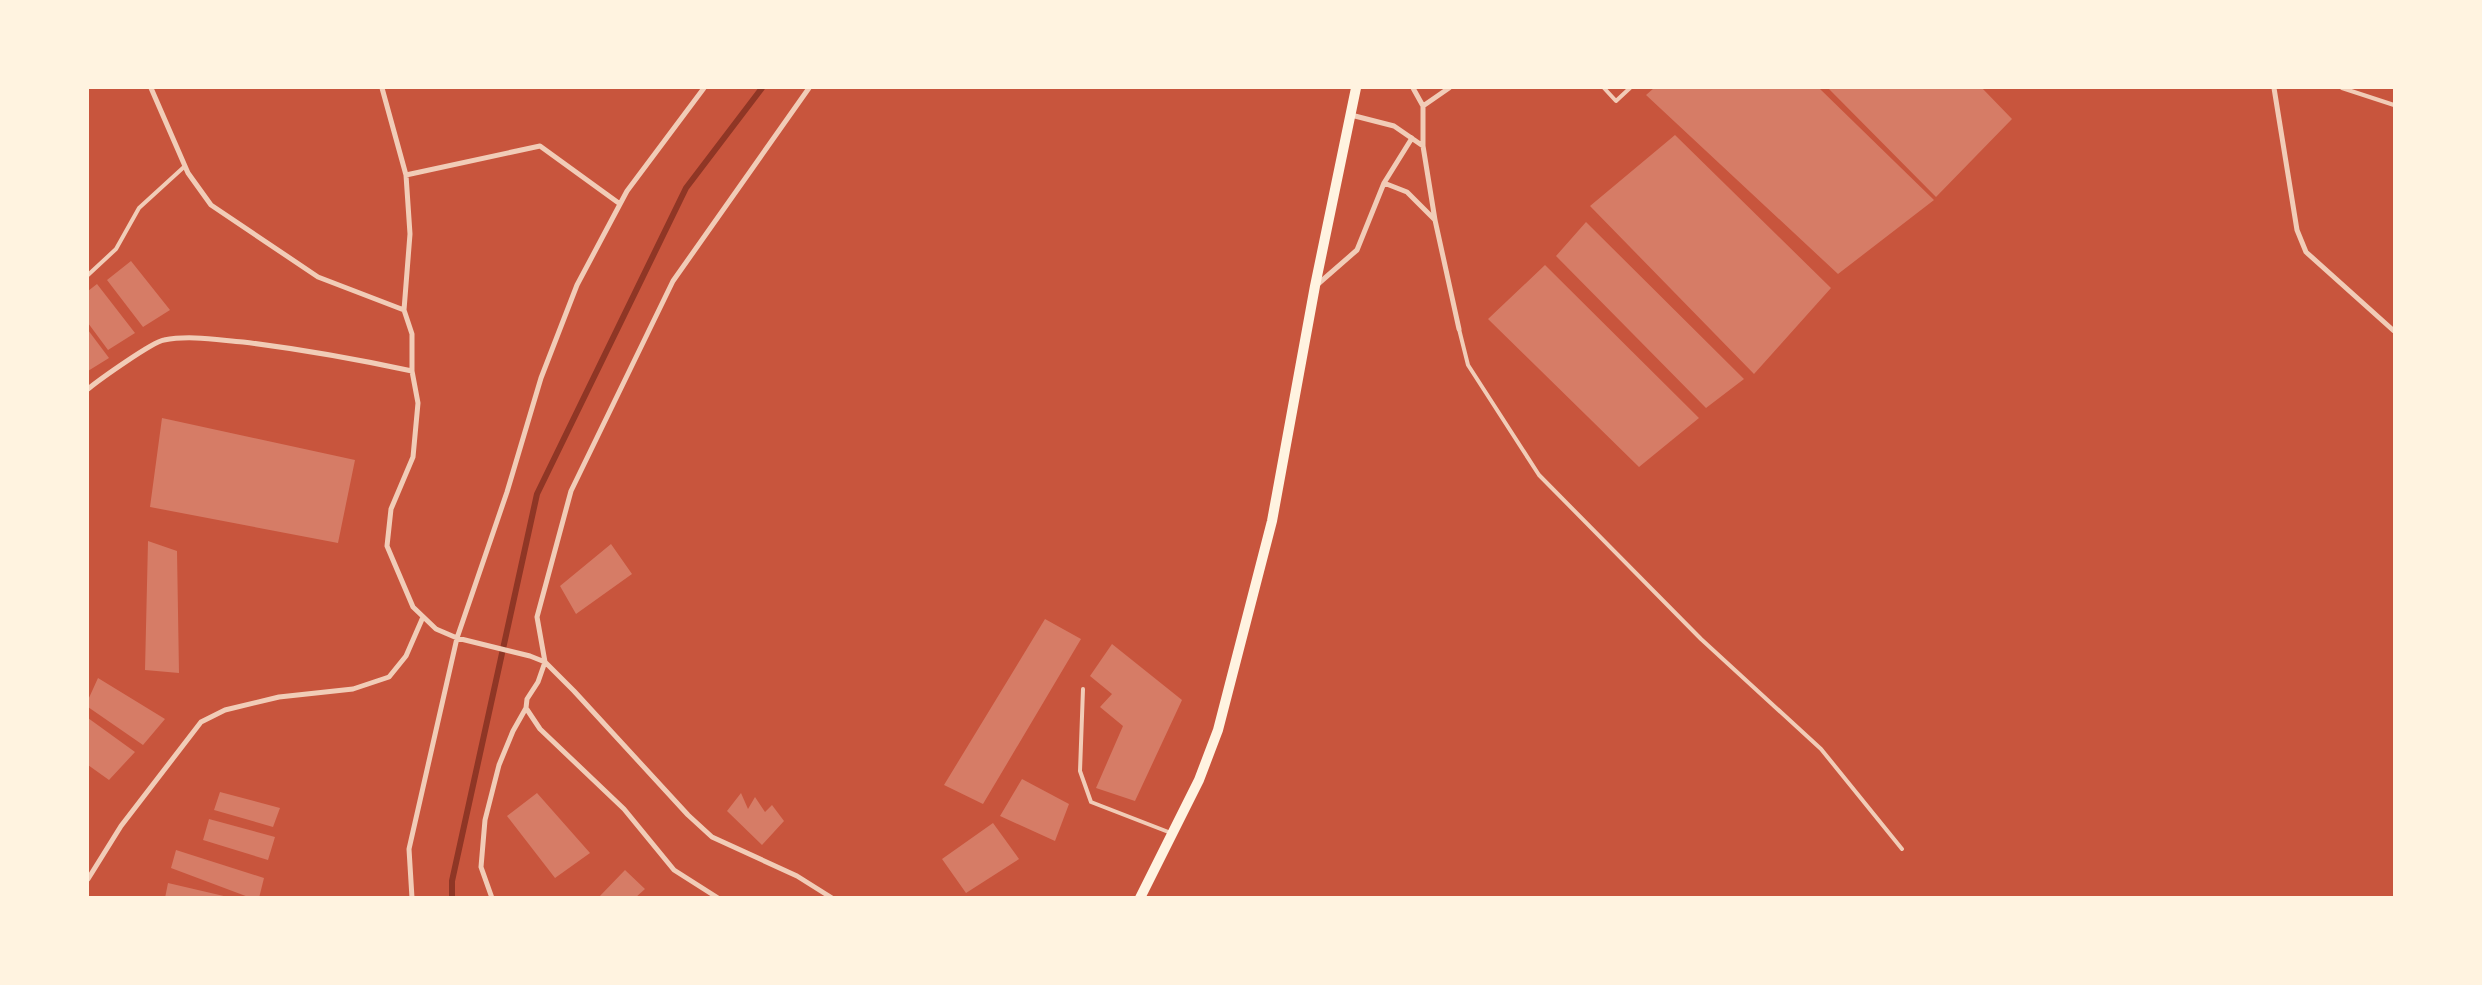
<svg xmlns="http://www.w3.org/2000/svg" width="2482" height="985" font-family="'Fira Sans',sans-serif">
<rect width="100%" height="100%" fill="#c8553d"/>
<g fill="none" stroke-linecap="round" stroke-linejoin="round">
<path stroke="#8f3625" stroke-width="6" d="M452,898V881L537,494L686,188L762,88"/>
</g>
<path fill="#d67c66" d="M1654,88H1819L1934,200L1838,274L1646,95Z
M1828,88H1982L2012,119L1936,197Z
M1675,135L1831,288L1754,374L1590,206Z
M1586,222L1744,379L1706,408L1556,256Z
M131,261L170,310L143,327L107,280Z
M1545,265L1699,418L1639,467L1488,319Z
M97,284L135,333L108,350L88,323V291Z
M88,330L109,358L88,371Z
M162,418L355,460L338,543L150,507Z
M148,541L177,551L179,673L145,670Z
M611,544L632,574L576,614L560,586Z
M1045,619L1081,639L983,804L944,785Z
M1112,644L1182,700L1135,801L1096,788L1123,726L1100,707L1112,694L1090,676Z
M98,678L165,719L143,745L88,707V700Z
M88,718L135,752L109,780L88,765Z
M1022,779L1069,804L1055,841L1000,816Z
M220,792L280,808L273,827L214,810Z
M537,793L590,853L555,878L507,816Z
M741,793L748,809L755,797L765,812L772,805L784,821L762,845L727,811Z
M209,819L275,837L268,860L203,840Z
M993,823L1019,859L966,893L942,859Z
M176,850L264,878L259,898H251L171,868Z
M625,870L645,889L635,898H598Z
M168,883L228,897V898H165Z"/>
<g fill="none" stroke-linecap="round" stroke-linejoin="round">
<path stroke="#f1ccb7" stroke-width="4" d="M1604,88L1616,101L1630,88
M2342,88L2394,105
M88,275L116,249L139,208L185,166
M1459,329L1468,365L1539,475L1701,639L1821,749L1902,849
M1083,689L1080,771L1091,802L1171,833"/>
<path stroke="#f1ccb7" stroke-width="5" d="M151,88L188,173L211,205L318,277L404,310L412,334V371L418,403L413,457L391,509L387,546L413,607L436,629L457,638L530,656L545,662L574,691L688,815L712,837L797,876L832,898
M382,88L406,175L410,234L404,310
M1413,88L1423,106V146
M2274,88L2297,230L2306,252L2394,331
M1423,106L1449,88
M1351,115L1394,126L1423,146L1435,220L1459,329
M406,175L540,146L620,204
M1384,183L1407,192L1435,220
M1318,284L1357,250L1384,183L1412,138
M88,389C99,380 152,342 164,340C190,335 218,340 243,342C300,349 356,359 412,371
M526,708L540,729L624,809L674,870L718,898
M88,879L121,826L201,722L225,710L279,697L353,689L389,677L406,656L423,617
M412,898L409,849L457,638L507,492L541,378L577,285L627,191L704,88
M492,898L481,867L485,820L499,765L513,731L526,708L527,699L538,682L545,662L537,617L571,491L673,281L809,88"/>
<path stroke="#fff3e0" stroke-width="10" d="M1140,898L1199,780L1218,730L1272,521L1315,286L1356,88"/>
</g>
<rect width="2482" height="985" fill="none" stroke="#fff3e0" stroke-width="178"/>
</svg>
